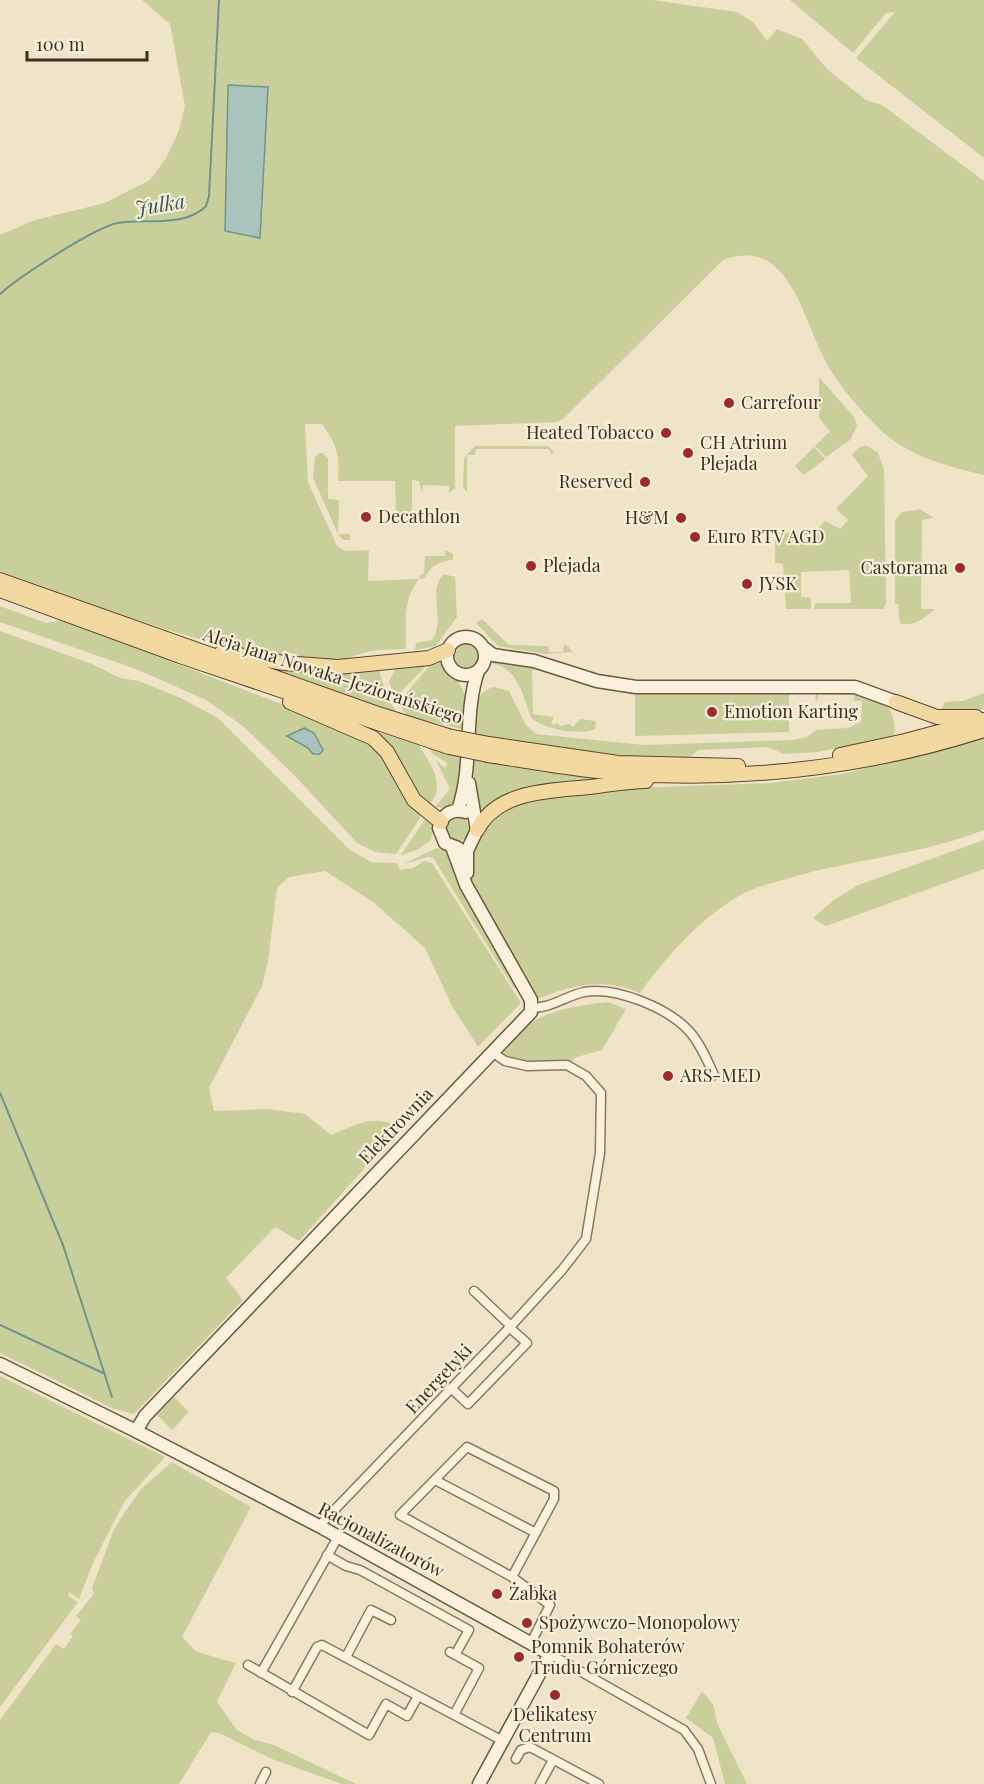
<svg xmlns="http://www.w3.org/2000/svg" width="984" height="1784" font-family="'Playfair Display',serif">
<rect width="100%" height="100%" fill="#f0e4c8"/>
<path fill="#c9cf9b" d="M142,0H652L737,12L753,22L767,41L777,29L802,39L828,70L866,100L882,105L984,181V475C947,466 913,458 884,433C865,416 837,384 826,362C802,318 789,235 723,260L562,420L557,422L455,426V488L449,493V486L423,485L422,492L419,481L412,480V513H396L395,481H338C340,454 337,446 322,424H305L308,482L337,546L346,551L369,550L368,581L419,579L420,575L424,573L425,556H445V550L453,554V560C440,561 431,565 425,578L419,579C402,600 406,623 406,649C391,650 374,649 360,654C349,657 342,662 330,661C214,655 108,609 0,571V235L35,220L105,203L150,180L166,158L179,130L185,106L170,24Z
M790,0H984V158L856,58L895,12L886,13L853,53Z
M819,377L854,417L857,426L850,440L826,457L815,446L830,431L819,418Z
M866,445L878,453L884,470L886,603L883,609H814L815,603H851L849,570L801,572V597L811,598V609H786L783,564L775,563V533H819V527L825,521L840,529L848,520L836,509L868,476L852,455L858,448Z
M475,446H548L554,452L551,455L549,449H476L475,455H467V492L463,488L464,458Z
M814,447L825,459L804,475L795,466Z
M319,453H323L328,459V499L339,500L338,534H350V540H343L338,534L313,478L315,457Z
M920,509L934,518L922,520L921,609H935C925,617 914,628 900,623L898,604H895V520L902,512Z
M444,574L455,577L457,617L436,646L415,650L416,643L432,640C447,617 426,592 444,574Z
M0,606L46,623L62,620L279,703L359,737L378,749L424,812L396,854L375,852L357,843L295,776L244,727L206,700L136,669L0,622Z
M482,619L509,645L548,646L549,652H563L564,645L568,646L573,652L545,654L498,646L476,623Z
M0,631L92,664L120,678L139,681L181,698L218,718L350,850L371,862L396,863L400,870L413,868L424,861L432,863L521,1003L478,1047L452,1006L425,948L373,902L325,871L289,877L277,888L268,961L262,986L209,1088L214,1111L267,1109L305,1114L331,1135C357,1124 374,1113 401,1128L299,1241L275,1227L226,1278L243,1300L134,1414L114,1409L0,1353Z
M455 656a12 12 0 1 1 24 0a12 12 0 1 1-24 0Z
M492,660L543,669V671L534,669L532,672L533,714L554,717L551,723L555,725L556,723L561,726L570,724L573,727L580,719L595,721L596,728C585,737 540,729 531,717C522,694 518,668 491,663Z
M440,662C465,685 469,695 465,730L407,716L398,703L431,664Z
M257,664L378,668L388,699L397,713Z
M427,665L395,698L389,682L395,669Z
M493,687L509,691L526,725L536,734L644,745L793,740L807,737L816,730L848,728L861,722L862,701H854V695L818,694V701L815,699L817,692C841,693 888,689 893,718C895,726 896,731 893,737L818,752L784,754L767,747L698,750L688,759L678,760L612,755L475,734C475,715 472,694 493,687Z
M635,692H789V732L635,736Z
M984,693V709L939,713L945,702L963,701Z
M348,723L418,744C430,763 447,785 429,805L414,791L398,760Z
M984,738V830C923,854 856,859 793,877C774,883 754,887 737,897C699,920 666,957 640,993C603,977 571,985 535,1000L475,889L469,874L472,851L482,837L486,823L515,805L539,798L629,788L770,783L842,774Z
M426,746L463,757L457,799L446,808L435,807L450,789L436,760L445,768L447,763L433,754Z
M473,759L543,772L602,778L548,785L483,809H479L474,793Z
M428,815L434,826L431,840L417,850L401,855Z
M446 829a12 12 0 1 1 24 0a12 12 0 1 1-24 0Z
M984,840V869L826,926L813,918L834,900L858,885Z
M437,848L452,854L522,993L513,987L434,859L429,857L403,864Z
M608,1002L626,1009L602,1050L577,1057L567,1065L550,1067L497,1055C506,1046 516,1032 527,1025C551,1009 580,1005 608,1002Z
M0,1376L165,1457L124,1502L93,1563L79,1599L69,1592L68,1596L78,1602L0,1707Z
M174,1397L189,1412L172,1430L157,1415Z
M172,1462L251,1507L182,1637L197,1652L236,1663L217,1702L237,1730L254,1740L274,1745L356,1784H342L272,1759L221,1734L211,1732L179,1784H0V1720L56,1644L64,1649L73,1636L70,1634L81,1620L76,1616L94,1594L92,1588L113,1532L124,1513L142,1488Z
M702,1691L714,1706L717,1723L747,1784H725L713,1738L686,1718Z"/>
<path fill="#a9c4bc" stroke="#6f938a" stroke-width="1.5" d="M228,85L268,87L260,238L225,231Z
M304,728L314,733L323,750L320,754H313L308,748L287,736Z"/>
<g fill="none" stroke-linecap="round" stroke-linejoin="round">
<path stroke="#6f938a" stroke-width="2" d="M0,294C19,277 95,227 118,223C145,218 185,228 206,206L209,196L219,0
M0,1093L63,1245L112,1397
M0,1325L103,1373"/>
<g stroke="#8d765c" stroke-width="11">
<path id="street" d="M532,1008C551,1008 566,996 584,992C615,986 668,1008 689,1031C700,1043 707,1060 714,1075
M474,1291L511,1326
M452,1389L468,1404L527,1343L509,1327
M435,1480L536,1533
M319,1526L511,1326L562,1270L586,1239L600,1153L601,1093L586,1076L567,1065L527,1066L505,1061L492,1052
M327,1555L346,1566L360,1570L469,1630L455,1655
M512,1577L554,1499V1491L467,1447L400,1515L512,1577L550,1605L531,1643
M450,1652L479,1668L454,1715
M550,1654L684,1730L698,1749L711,1784
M346,1657L371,1610L391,1620
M248,1665L369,1735L386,1704L407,1716L418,1696
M261,1673L338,1537
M292,1692L317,1647L322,1645L503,1741
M516,1759L521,1750L530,1747L599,1784
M260,1784L266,1772
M540,1784L553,1760"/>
</g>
<g stroke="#6f573f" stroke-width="15">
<path id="secondary" d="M447 656a19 19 0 1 1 38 0a19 19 0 1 1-38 0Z
M484,648L493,655L534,661L597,681L636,687H855L896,702
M458,810C474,764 463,715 478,671
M458,848L445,843L439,828C442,814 452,808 466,812
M467,873V851L477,830L469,783
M0,1364L136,1431L319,1526L550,1654L479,1784
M136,1431L145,1416L531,1012V1000L466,885L452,847"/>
</g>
<g stroke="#5b4430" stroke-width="16">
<path id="primary" d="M0,580L381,715L448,736
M0,590L180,656L449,747
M222,652L284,663L338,667L429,658L448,650
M290,702L373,738L387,752L414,800L441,822
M896,702L937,717H976
M489,744L618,763L738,766
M488,755C527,761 566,768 605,772C732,783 863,769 984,730
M840,755L905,741L984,720
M477,830C498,790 550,791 590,787C608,785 627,781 646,781"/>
</g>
<use href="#street" stroke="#faf1dc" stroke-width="8"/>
<use href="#secondary" stroke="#faf1dc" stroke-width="12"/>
<use href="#primary" stroke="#f3d9a0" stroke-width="14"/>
<g stroke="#5b4430" stroke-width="16" stroke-linecap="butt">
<path id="primary-bridge" d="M448,736L489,744
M449,747L488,755"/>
</g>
<use href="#primary-bridge" stroke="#f3d9a0" stroke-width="14"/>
</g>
<g fill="#9e2a2b" stroke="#f7eed8" stroke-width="2">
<circle cx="729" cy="403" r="6"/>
<circle cx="666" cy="433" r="6"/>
<circle cx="688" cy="453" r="6"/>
<circle cx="645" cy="482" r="6"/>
<circle cx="366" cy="517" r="6"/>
<circle cx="681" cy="518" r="6"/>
<circle cx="695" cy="537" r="6"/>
<circle cx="531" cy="566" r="6"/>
<circle cx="960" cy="568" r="6"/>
<circle cx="747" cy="584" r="6"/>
<circle cx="712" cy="712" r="6"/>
<circle cx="668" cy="1076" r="6"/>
<circle cx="497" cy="1594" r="6"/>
<circle cx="527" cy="1623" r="6"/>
<circle cx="519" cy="1657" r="6"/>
<circle cx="555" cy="1695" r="6"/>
</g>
<g text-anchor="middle" stroke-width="4.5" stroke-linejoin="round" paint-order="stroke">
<g font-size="18" fill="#3d2e20" stroke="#f7eed8" text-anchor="start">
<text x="741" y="409">Carrefour</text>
<text x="654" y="439" text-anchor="end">Heated Tobacco</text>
<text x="700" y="449">CH Atrium<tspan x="700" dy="21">Plejada</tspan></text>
<text x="633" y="488" text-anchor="end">Reserved</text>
<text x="378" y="523">Decathlon</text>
<text x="669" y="524" text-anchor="end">H&amp;M</text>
<text x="707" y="543">Euro RTV AGD</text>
<text x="543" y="572">Plejada</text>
<text x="948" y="574" text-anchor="end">Castorama</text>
<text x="759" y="590">JYSK</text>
<text x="724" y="718">Emotion Karting</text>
<text x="680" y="1082">ARS-MED</text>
<text x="509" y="1600">Żabka</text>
<text x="539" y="1629">Spożywczo-Monopolowy</text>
<text x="531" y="1653">Pomnik Bohaterów<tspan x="531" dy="21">Trudu Górniczego</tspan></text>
<text x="555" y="1721" text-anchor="middle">Delikatesy<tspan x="555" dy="21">Centrum</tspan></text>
</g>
<g font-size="18" fill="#3d2e20" stroke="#f7eed8">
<text transform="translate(333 676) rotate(18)" y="6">Aleja Jana Nowaka-Jeziorańskiego</text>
<text transform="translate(396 1126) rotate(-46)" y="6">Elektrownia</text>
<text transform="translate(439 1379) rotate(-47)" y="6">Energetyki</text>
<text transform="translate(381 1540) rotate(28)" y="6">Racjonalizatorów</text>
</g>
<g font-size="20" font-style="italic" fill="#2f5d5a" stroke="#f7eed8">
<text transform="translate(160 205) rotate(-9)" y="7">Julka</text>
</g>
</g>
<path d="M27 51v9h120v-9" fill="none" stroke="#3d2e20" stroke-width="3"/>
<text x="36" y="51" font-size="18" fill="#3d2e20" stroke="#f7eed8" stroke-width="4.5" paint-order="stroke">100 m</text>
</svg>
